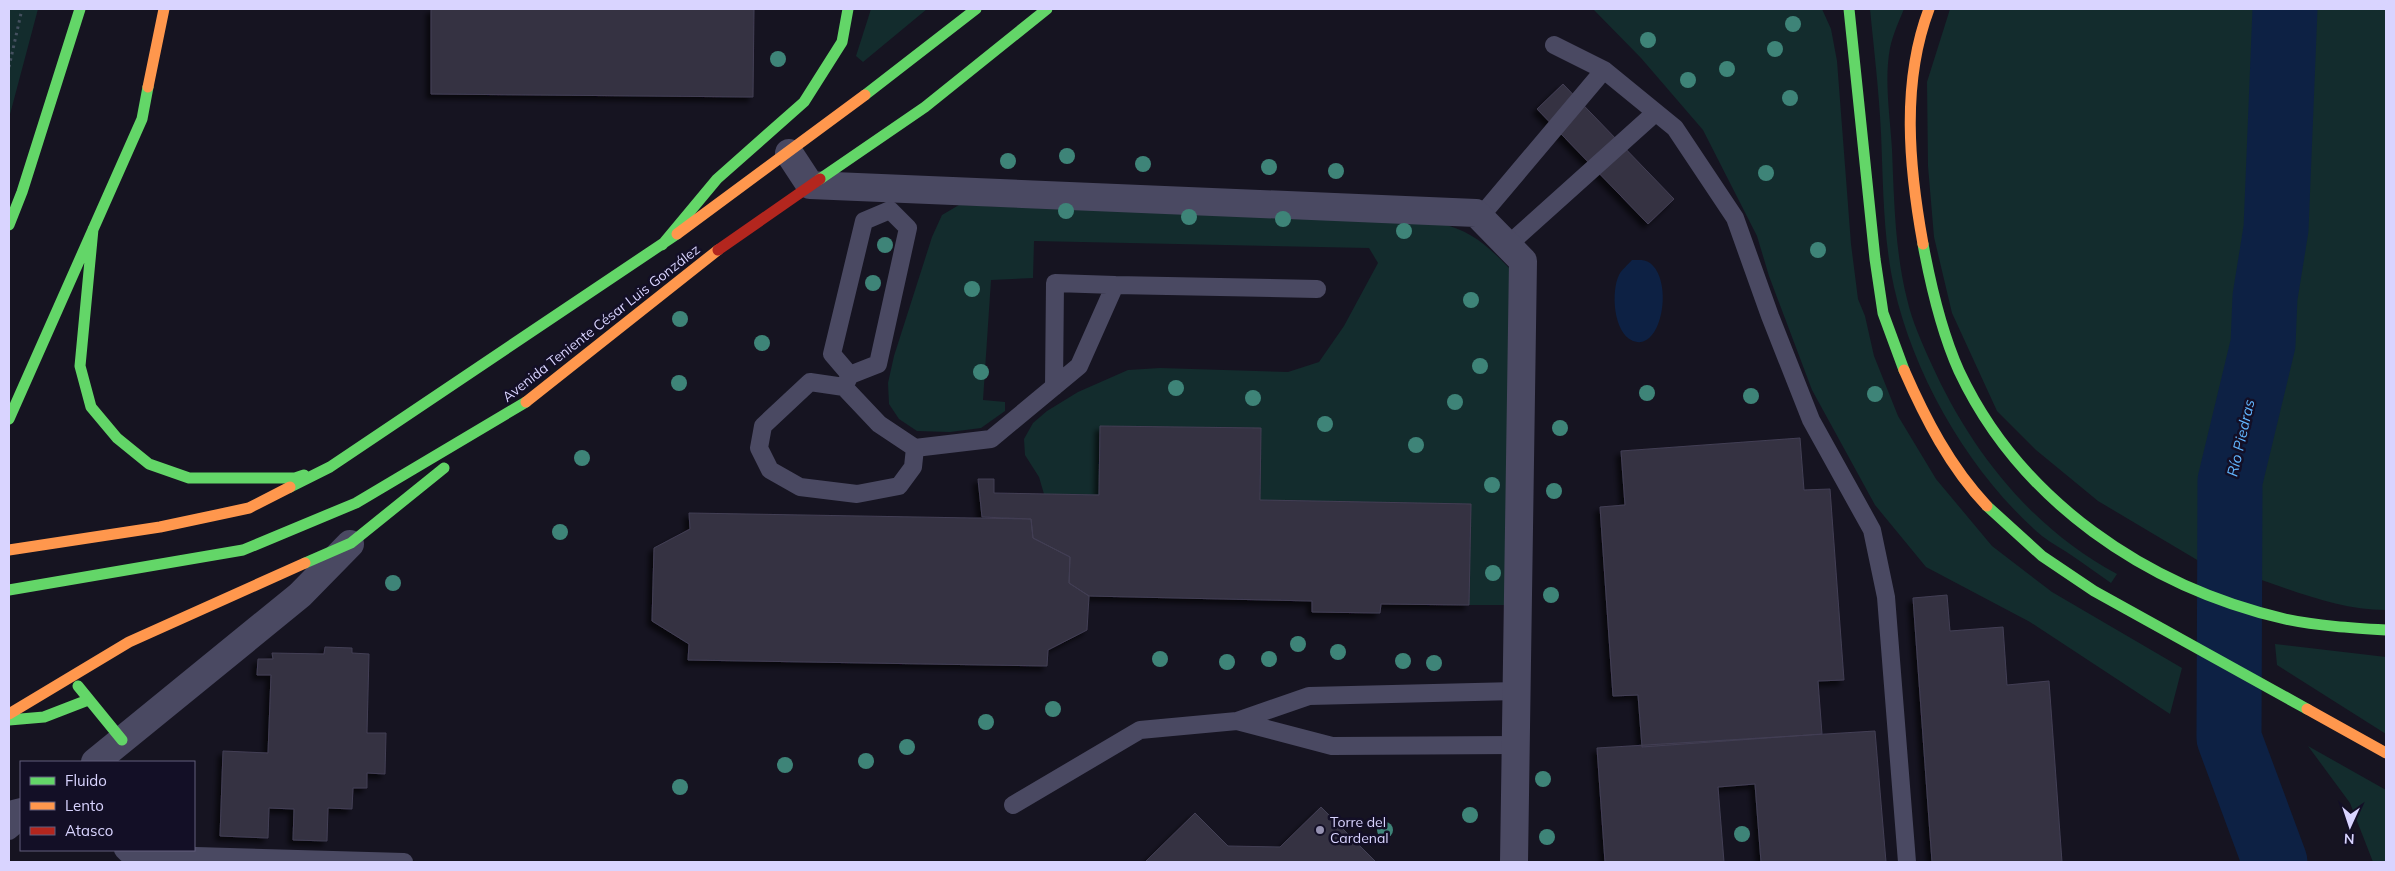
<svg xmlns="http://www.w3.org/2000/svg" width="2395" height="871" font-family="Mulish,sans-serif">
<defs>
<filter id="shadow"><feDropShadow dx="-4.5" dy="4.5" stdDeviation="2.5" flood-color="#0009"/></filter>
</defs>
<rect width="100%" height="100%" fill="#161421"/>
<path fill="#132c2d" d="M9,9H38L9,118Z
M871,9H927L863,62L856,56Z
M1593,9H1822L1831,29L1837,61L1851,244L1858,299L1865,316L1874,356L1898,416L1936,479L1992,546L2052,592L2182,668L2170,714L2030,622L1926,567L1875,505L1812,390L1769,276L1757,236L1703,130L1641,58Z
M1870,9H1904C1899,21 1893,34 1890,48C1884,80 1890,116 1892,149C1894,199 1895,251 1907,299C1912,321 1922,343 1931,363C1970,450 2032,529 2117,574L2111,583C2098,574 2086,565 2074,557C2063,549 2052,544 2042,536C1968,473 1908,367 1891,272C1883,226 1883,179 1881,133C1879,91 1874,50 1870,9Z
M1950,9H2272L2268,102L2271,154L2267,200L2266,253L2257,297L2256,337L2227,449L2220,504L2222,530L2218,556L2209,567L2098,501L2036,450L1997,411L1952,313L1934,237L1928,166L1927,82Z
M2293,9H2386V610C2338,610 2292,590 2247,575L2238,554L2237,505L2241,477L2268,353L2276,303L2286,190L2288,80Z
M959,205L1438,223C1471,230 1488,246 1511,270L1509,605H1469L1471,504L1260,500L1261,428L1101,426L1099,495L1044,494L1039,477L1025,455L1024,439L1033,423L1047,411L1078,392L1128,370L1160,368L1288,372L1319,362L1344,326L1378,263L1369,248L1034,241L1033,278L991,280L983,400L1005,402V411L981,428L950,432L917,431L899,419L889,404L888,383L894,356L932,237L942,215Z
M2275,644L2386,657V734L2277,665Z
M2308,746L2386,790V862H2373L2350,803Z"/>
<path fill="#0d2144" d="M1632,260C1638,260 1645,259 1650,263C1674,281 1662,352 1633,341C1613,333 1611,291 1619,275C1622,269 1628,265 1632,260Z"/>
<g fill="none" stroke-linecap="round" stroke-linejoin="round">
<path stroke="#0d2144" stroke-width="65" d="M2275,862L2229,738L2230,481L2263,344L2265,297L2276,229L2285,9"/>
</g>
<path fill="#343243" stroke="#433f54" filter="url(#shadow)" d="M431,9H754L753,97L431,94Z
M1563,84L1674,199L1648,224L1537,109Z
M1100,426L1261,428L1260,500L1471,504L1469,605L1381,604L1380,613L1312,612V601L1089,596L1069,583L1070,557L1033,538L1031,519L982,517L978,479H994V493L1099,495Z
M1800,438L1804,490L1830,489L1844,680L1818,681L1822,734L1642,747L1638,695L1613,696L1600,507L1625,505L1621,451Z
M689,513L1031,519L1033,538L1070,557L1069,583L1089,596L1087,630L1048,650L1047,666L688,660L689,644L652,621L654,548L690,529Z
M1947,595L1950,631L2003,627L2007,685L2049,681L2062,862H1932L1913,598Z
M325,647L352,648V653L369,654L367,733H386L385,774L367,773V788H353L352,809L328,808L327,841L293,840L294,809L269,808L268,838L220,836L223,751L268,753L271,675H257L258,659H273L272,653L324,654Z
M1875,731L1886,862H1761L1755,784L1718,787L1724,862H1605L1597,748Z
M1321,807L1376,862H1145L1195,813L1228,846L1280,847Z"/>
<g fill="none" stroke-linecap="round" stroke-linejoin="round">
<path stroke="#44505f" stroke-width="3" stroke-dasharray="2.5 4" stroke-linecap="butt" d="M9,67L22,9"/>
<path stroke="#4a4962" stroke-width="18" d="M1554,45L1604,70L1675,128L1735,218L1770,316L1811,420L1872,530L1886,597L1907,862
M1480,217L1604,70
M1508,245L1655,113
M810,382L844,387L879,424L915,448L913,467L899,486L857,494L800,487L770,470L759,448L763,426Z
M844,387L850,375L878,364L908,228L890,210L864,221L832,354L850,375
M1054,387L1055,283L1115,285
M915,448L991,439L1079,366L1115,285L1317,289
M1516,745L1332,746L1237,721L1309,696L1516,691
M1013,805L1140,730L1237,721
M9,810L21,807
M9,831L21,821
M123,850L127,854L404,862"/>
<path stroke="#4a4962" stroke-width="28" d="M789,153L810,185L1476,213L1523,261L1514,862
M95,762L300,595L350,544"/>
<path stroke="#63d668" stroke-width="11" d="M1849,9L1875,259L1883,313L1904,370
M865,95L976,9
M820,179L925,107L1047,9
M9,225L22,192L80,9
M93,229L80,366L91,407L117,438L149,464L189,478H295L304,475
M1923,244C1931,287 1941,331 1959,371C2020,501 2147,587 2285,619C2318,626 2352,628 2386,630
M662,245L717,179L804,102L842,42L848,9
M9,419L142,119L148,87
M290,487L330,467L677,234
M1987,506L2042,556L2094,591L2307,709
M305,563L351,543L444,468
M9,590L243,550L356,503L526,402
M78,686L122,740
M9,720L44,717L88,700"/>
<path stroke="#ff974d" stroke-width="11" d="M148,87L164,9
M677,234L865,95
M1923,244C1909,167 1901,83 1929,9
M1904,370C1925,418 1950,467 1987,506
M526,402L718,250
M9,550L160,527L249,508L290,487
M2307,709L2386,753
M9,714L129,642L305,563"/>
<path stroke="#b3261e" stroke-width="11" d="M718,250L820,179"/>
</g>
<g fill="#3e8478">
<circle cx="1793" cy="24" r="8"/>
<circle cx="1648" cy="40" r="8"/>
<circle cx="1775" cy="49" r="8"/>
<circle cx="778" cy="59" r="8"/>
<circle cx="1727" cy="69" r="8"/>
<circle cx="1688" cy="80" r="8"/>
<circle cx="1790" cy="98" r="8"/>
<circle cx="1067" cy="156" r="8"/>
<circle cx="1008" cy="161" r="8"/>
<circle cx="1143" cy="164" r="8"/>
<circle cx="1269" cy="167" r="8"/>
<circle cx="1336" cy="171" r="8"/>
<circle cx="1766" cy="173" r="8"/>
<circle cx="1066" cy="211" r="8"/>
<circle cx="1189" cy="217" r="8"/>
<circle cx="1283" cy="219" r="8"/>
<circle cx="1404" cy="231" r="8"/>
<circle cx="885" cy="245" r="8"/>
<circle cx="1818" cy="250" r="8"/>
<circle cx="873" cy="283" r="8"/>
<circle cx="972" cy="289" r="8"/>
<circle cx="1471" cy="300" r="8"/>
<circle cx="680" cy="319" r="8"/>
<circle cx="762" cy="343" r="8"/>
<circle cx="1480" cy="366" r="8"/>
<circle cx="981" cy="372" r="8"/>
<circle cx="679" cy="383" r="8"/>
<circle cx="1176" cy="388" r="8"/>
<circle cx="1647" cy="393" r="8"/>
<circle cx="1875" cy="394" r="8"/>
<circle cx="1751" cy="396" r="8"/>
<circle cx="1253" cy="398" r="8"/>
<circle cx="1455" cy="402" r="8"/>
<circle cx="1325" cy="424" r="8"/>
<circle cx="1560" cy="428" r="8"/>
<circle cx="1416" cy="445" r="8"/>
<circle cx="582" cy="458" r="8"/>
<circle cx="1492" cy="485" r="8"/>
<circle cx="1554" cy="491" r="8"/>
<circle cx="560" cy="532" r="8"/>
<circle cx="1493" cy="573" r="8"/>
<circle cx="393" cy="583" r="8"/>
<circle cx="1551" cy="595" r="8"/>
<circle cx="1298" cy="644" r="8"/>
<circle cx="1338" cy="652" r="8"/>
<circle cx="1160" cy="659" r="8"/>
<circle cx="1269" cy="659" r="8"/>
<circle cx="1403" cy="661" r="8"/>
<circle cx="1227" cy="662" r="8"/>
<circle cx="1434" cy="663" r="8"/>
<circle cx="1053" cy="709" r="8"/>
<circle cx="986" cy="722" r="8"/>
<circle cx="907" cy="747" r="8"/>
<circle cx="866" cy="761" r="8"/>
<circle cx="785" cy="765" r="8"/>
<circle cx="1543" cy="779" r="8"/>
<circle cx="680" cy="787" r="8"/>
<circle cx="1470" cy="815" r="8"/>
<circle cx="1385" cy="830" r="8"/>
<circle cx="1742" cy="834" r="8"/>
<circle cx="1547" cy="837" r="8"/>
</g>
<circle fill="#9591b1" stroke="#130f26" stroke-width="2" cx="1320" cy="830" r="5"/>
<g text-anchor="middle" stroke-width="5" stroke-linejoin="round" paint-order="stroke">
<g font-size="14" fill="#d9d4ff" stroke="#130f26">
<text transform="translate(601 323) rotate(-38)" y="5">Avenida Teniente César Luis González</text>
</g>
<g font-size="14" fill="#d9d4ff" stroke="#130f26" text-anchor="start">
<text x="1330" y="827">Torre del<tspan x="1330" dy="16">Cardenal</tspan></text>
</g>
<g font-size="15" font-style="italic" fill="#62b6ff" stroke="#130f26">
<text transform="translate(2241 438) rotate(-77)" y="5">Río Piedras</text>
</g>
</g>
<rect width="2395" height="871" fill="none" stroke="#d9d4ff" stroke-width="20"/>
<rect x="20" y="761" width="175" height="90" fill="#130f26" stroke="#625e7d"/>
<rect x="30" y="777" width="25" height="8" fill="#63d668" stroke="#625e7d"/>
<text x="65" y="786" font-size="15" fill="#d9d4ff">Fluido</text>
<rect x="30" y="802" width="25" height="8" fill="#ff974d" stroke="#625e7d"/>
<text x="65" y="811" font-size="15" fill="#d9d4ff">Lento</text>
<rect x="30" y="827" width="25" height="8" fill="#b3261e" stroke="#625e7d"/>
<text x="65" y="836" font-size="15" fill="#d9d4ff">Atasco</text>
<g transform="translate(2350 826) rotate(183)" stroke="#130f26" stroke-width="4" paint-order="stroke">
<path d="M0-4L9 19L0 12L-9 19Z" fill="#d9d4ff"/>
<text y="-8" font-size="14" font-weight="bold" text-anchor="middle" fill="#d9d4ff">N</text>
</g>
</svg>
